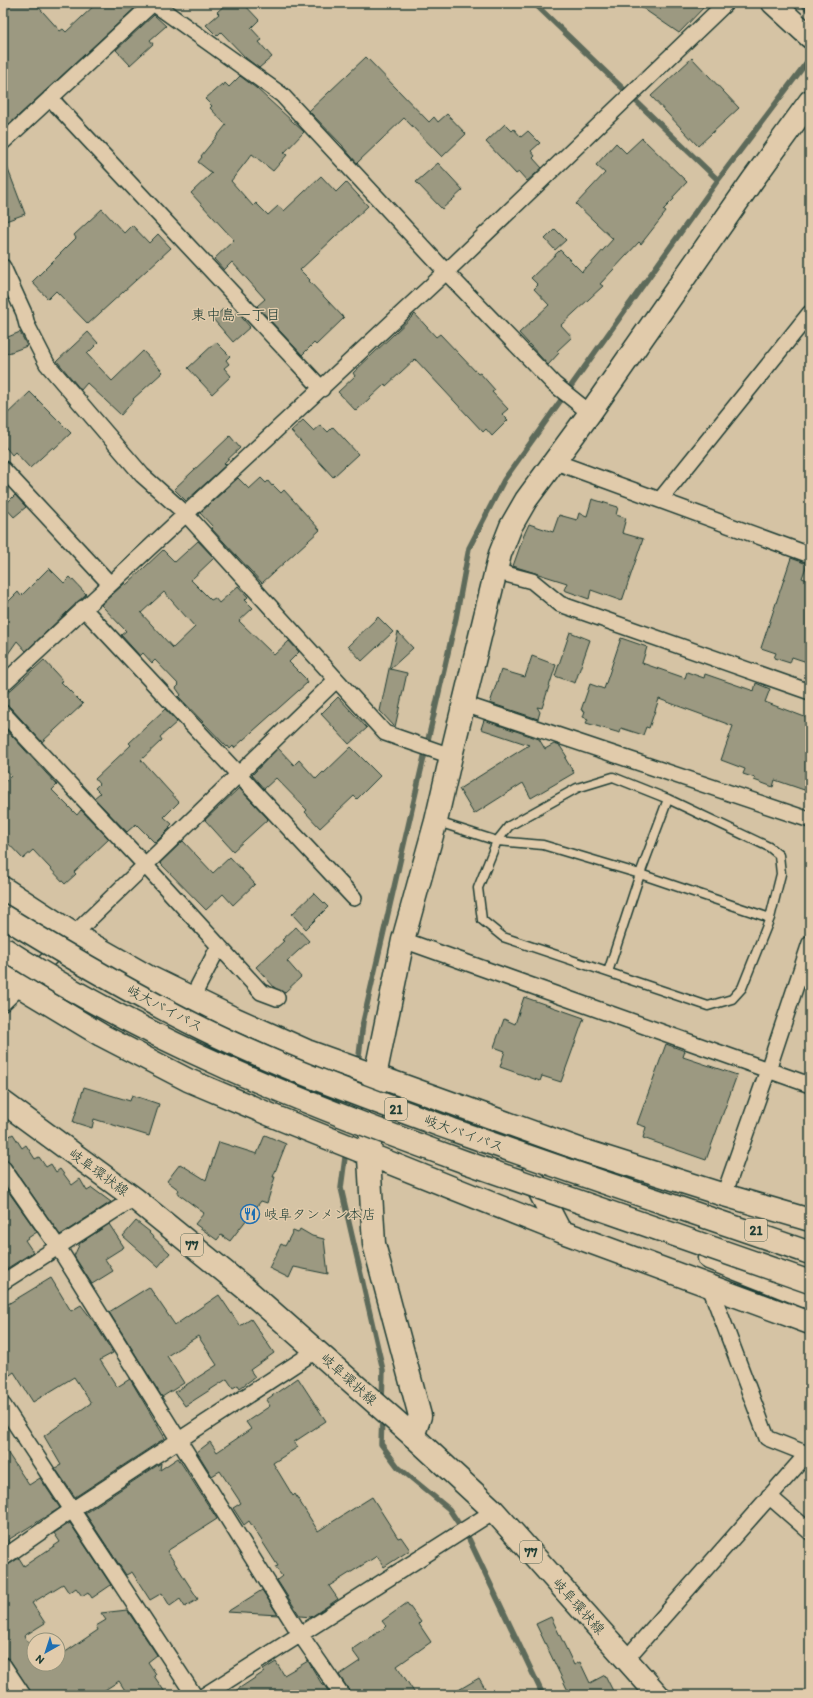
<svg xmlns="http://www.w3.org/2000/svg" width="813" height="1698" font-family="Itim,'Klee One',sans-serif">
<rect width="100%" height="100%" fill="#d5c3a4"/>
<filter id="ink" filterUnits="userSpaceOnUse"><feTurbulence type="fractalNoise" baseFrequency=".025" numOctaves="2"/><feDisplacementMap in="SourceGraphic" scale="8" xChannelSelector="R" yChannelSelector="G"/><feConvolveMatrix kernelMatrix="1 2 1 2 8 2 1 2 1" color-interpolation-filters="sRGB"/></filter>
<g filter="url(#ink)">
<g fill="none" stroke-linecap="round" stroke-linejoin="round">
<path stroke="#5d6a5a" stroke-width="5.5" d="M534,3L718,180
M802,3L810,12
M358,1064L363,1022L456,618L469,548L504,480L718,180L810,58
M346,1150L341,1188L383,1370L382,1402
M382,1417L381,1444L398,1467L449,1509L469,1539L543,1695"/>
</g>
<path fill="#9c9981" stroke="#1f3d34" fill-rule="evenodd" d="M3,3H35L60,31L63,29L66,32L97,3H137L138,5L3,130Z
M227,3H243L259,20L251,28L262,40L259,42L272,57L259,68L246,58L221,32L217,36L206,25L219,14L217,12Z
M635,3H708L679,33Z
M154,15L166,26L150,40L153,44L130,65L116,50Z
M366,57L429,122L434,117L438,122L447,114L466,134L442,157L404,118L357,163L343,147V146L309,111Z
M692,58L739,108L698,146L651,96Z
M240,76L256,88L304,132L284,153L287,155L273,171L252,154L231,181L253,206L256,203L268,215L278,206L284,211L321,176L336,192L346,182L368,206L300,270L310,280L309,281L344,318L316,345L314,343L302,355L257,306L265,299L232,262L224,270L214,259L234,240L191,193L212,173L198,162L202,157L201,156L226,125L210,108L212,106L205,99L222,84L223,86L225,83L229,87Z
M505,124L512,131L514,129L521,137L528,131L540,143L531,151L535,156L533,158L542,168L527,181L519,172L516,174L486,142Z
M642,138L687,182L673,197L674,199L663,210L666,212L641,244L639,242L600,284L603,286L561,325L572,337L557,351L559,353L548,365L519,333L549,305L534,289L538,285L531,278L560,250L582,272L586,267L587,268L613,239L576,204L605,173L596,165L616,143L626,153Z
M3,159H4L25,214L3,222Z
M438,163L463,190L442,209L416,182Z
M102,209L124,233L132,225L149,243L158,234L171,248L88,324L56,291L48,299L32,282L76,238L74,235Z
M555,229L566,240L555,250L545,239Z
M223,309L232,318L237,312L250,327L233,342L213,319Z
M415,314L436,337L440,334L478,374L480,373L495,390L492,392L508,409L502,414L508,420L492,436L486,429L483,432L415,359L386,386L385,384L356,411L338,392L355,376L353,373Z
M20,332L27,346L3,355V339Z
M88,332L98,343L87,354L112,381L143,351L163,372L133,399L134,400L121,415L87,383L81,390L57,361Z
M216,342L230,356L226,360L229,364L224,368L231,376L212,394L188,368Z
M30,392L71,433L54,449L53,447L30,468L15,452L12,455L3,444V418Z
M303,420L314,431L321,425L328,432L333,427L358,454L333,477L291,431Z
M230,436L240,448L224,463L226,465L186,501L174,489Z
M238,478L249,489L261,478L266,483L268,481L272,486L273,485L281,493L284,490L320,530L262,583L211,528L213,527L200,513Z
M15,495L26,507L14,517L4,506Z
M592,499L618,507L616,515L626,518L622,533L643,539L622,601L591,590L589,599L564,590L567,583L513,566L524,535L529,524L553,532L559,515L577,520L579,513L587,516Z
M198,541L214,558L191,580L211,600L215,598L219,603L238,586L248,597L245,600L253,608L239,621L274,655L289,641L299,652L289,662L306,679L305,680L307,683L234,748L233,746L230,749L228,746L227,747L179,697L181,695L176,688L179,685L155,660L152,663L143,653L140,656L121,635L126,631L101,605L125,583L126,585L163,550L175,562ZM164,592L195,627L173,648L141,613Z
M791,558L807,564L802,578L810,581V663L792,657L790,663L774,658L776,653L761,648Z
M49,568L64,583L70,577L86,594L26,651L17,641L3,661V607L18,592L21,596Z
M378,617L393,632L362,661L348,646Z
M398,632L413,648L390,669L407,673L395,727L380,711L389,669Z
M570,632L590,640L575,683L555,676Z
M621,638L647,647L642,663L685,678L687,672L704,678L705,674L754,691L756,683L770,689L765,702L810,719V792L775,780L773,787L754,780L755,778L743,774L745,769L721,760L733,726L659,699L649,728L646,727L643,735L621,728L620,733L586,723L588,719L583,717L585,711L581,710L590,684L604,689Z
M532,656L556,665L542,708L537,707L540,712L538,719L490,703L501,670L525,677Z
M44,660L63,681L61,682L83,704L42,742L10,707L3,704V697Z
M338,697L367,728L349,744L321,714Z
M165,709L177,722L160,737L162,740L141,760L179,802L164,817L172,824L169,827L170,828L155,843L136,824L127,832L94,798L100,793L95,788L99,784L95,779L131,745L129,743Z
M484,720L539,739L545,749L554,744L560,746L567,757L565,758L574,773L531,798L523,783L474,814L459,789L529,745L481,729Z
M3,726L57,785L52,790L77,815L81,810L109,839L74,872L76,874L65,884L33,850L23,859L3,838V784L11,776L3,767Z
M351,747L380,776L357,799L354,796L320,828L305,812L307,810L276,778L264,789L252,775L278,748L294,765L299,760L316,779L323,772L324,773Z
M239,788L268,819L233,851L205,820Z
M183,841L213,873L230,857L255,884L233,905L223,894L206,910L160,863Z
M314,893L328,907L306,929L292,914Z
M296,927L309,941L287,961L301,977L284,993L275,988L256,967L284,941L282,940Z
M524,997L584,1018L561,1082L542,1076L540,1081L500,1067L505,1051L494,1047L504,1019L515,1024Z
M666,1044L685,1051L683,1057L737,1075L706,1160L643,1138L646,1127L637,1124Z
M84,1087L130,1101L132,1095L159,1104L149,1136L94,1119L92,1128L73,1122Z
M13,1134L22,1148L26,1145L35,1159L39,1157L46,1167L51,1164L56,1172L60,1169L72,1185L80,1179L87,1191L92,1188L111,1202L60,1235L10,1163L3,1159V1140Z
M265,1135L286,1144L273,1177H275L267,1203L261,1201L230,1241L221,1235L217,1240L195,1224L204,1213L177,1193L179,1190L167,1181L180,1164L206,1180L219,1142L257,1154Z
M3,1184L37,1232L25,1240L33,1252L3,1271Z
M136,1221L150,1232L149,1233L170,1253L158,1267L123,1236Z
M109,1224L124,1247L105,1259L113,1271L92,1284L74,1256L80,1243Z
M300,1229L312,1236L324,1239L328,1274L294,1267L289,1278L269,1268L281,1244L285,1246L293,1231L298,1233Z
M51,1278L71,1311L81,1305L94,1322L113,1353L100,1360L117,1387L130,1379L165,1438L75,1497L55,1468L61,1465L44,1436L91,1403L74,1377L33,1402L14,1372L3,1380V1307Z
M149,1287L175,1325L219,1295L240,1326L251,1319L274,1353L250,1370L255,1377L240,1388L238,1385L233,1388L227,1379L185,1406L175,1392L217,1365L198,1336L167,1356L184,1383L162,1397L109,1312Z
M298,1378L326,1421L294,1442L298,1447L273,1463L293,1496L295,1494L318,1531L372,1497L398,1538L401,1537L410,1550L384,1567L377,1556L329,1586L338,1599L311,1617L300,1616L277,1580L282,1576L275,1567L278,1566L249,1521L244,1525L233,1508L241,1503L220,1471L212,1476L197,1452L210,1442L217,1452L251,1429L246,1422L270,1406L266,1400Z
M3,1446L29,1485L40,1478L60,1508L8,1540L9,1543L3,1547Z
M178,1458L217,1519L167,1551L198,1599L185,1607L180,1599L170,1606L162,1593L150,1600L132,1572L126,1575L85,1513L161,1463L160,1470Z
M70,1523L111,1585L92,1598L88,1592L82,1596L76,1588L69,1593L63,1584L32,1603L45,1623L24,1636L34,1651V1664H43L44,1666L46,1664H58V1657L98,1630L96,1626L106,1620L101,1613L127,1610L157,1655L148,1662L156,1674L154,1676L167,1695H128L119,1681L97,1695H33L10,1660L3,1656V1567L8,1565L19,1558L24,1566L60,1542L54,1533Z
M262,1590L278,1615L227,1612Z
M407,1603L421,1622L419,1624L431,1642L397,1666L416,1695H351L349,1690L339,1675L360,1661L352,1650L383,1629L386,1626L382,1621Z
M551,1617L574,1665L580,1662L590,1683L605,1675L615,1695H564L569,1693L536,1624Z
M308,1661L323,1686L324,1685L331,1695H229L264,1672L263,1670L276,1662L284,1675Z
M479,1678L489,1695H450Z"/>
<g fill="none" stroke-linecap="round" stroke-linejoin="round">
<g stroke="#1f3d34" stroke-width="11">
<path id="lane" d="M613,777L668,799L769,847L779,855L781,874L770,918L742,988L732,999L708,1006L503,937L482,920L478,888L497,841L509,826L577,788Z
M438,822L497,841L543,845L640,874L770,918
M608,972L640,874L668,799"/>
</g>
<g stroke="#1f3d34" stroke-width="18">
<path id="street" d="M153,3L282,95L446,272L554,384L590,413
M50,98L322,389
M3,142L153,3
M3,267L24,313L27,325L47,364L142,475L186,514L385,733L451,756
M553,461L810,555
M3,469L110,584
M660,500L810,313
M495,571L532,581L560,604L810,692
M83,608L354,898
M3,684L446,272L726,3
M464,704L810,820
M3,713L145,865L261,992L277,998
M403,940L810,1085
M192,998L219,946
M3,1003L336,680
M3,1168L58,1247L300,1634L342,1695
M724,1195L768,1070L810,943
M3,1282L134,1198
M710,1287L767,1438L810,1455
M3,1405L194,1695
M769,1496L810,1532
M3,1558L72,1510L317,1350
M626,1659L807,1454
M3,1665L23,1695
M205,1695L494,1511"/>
</g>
<g stroke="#1f3d34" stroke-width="25">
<path id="secondary" d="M773,3L810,37
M413,1436L420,1416L374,1244L369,1158L375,1076L403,940L436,821L451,756L500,554L511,526L526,500L590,413L752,181L810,101"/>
</g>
<g stroke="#1f3d34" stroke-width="25">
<path id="primary" d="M3,1102L134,1198L246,1289L413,1436L494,1511L658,1695"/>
</g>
<g stroke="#1f3d34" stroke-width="25">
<path id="highway" d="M3,888L75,935L149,977L231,1017L307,1051L582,1150L724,1195L810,1220
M3,976L101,1035L188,1080L278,1118L560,1231L810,1323
M529,1178L533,1179L560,1231
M709,1258L810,1298"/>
</g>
<use href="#lane" stroke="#e1cbab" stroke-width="8"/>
<use href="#street" stroke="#e1cbab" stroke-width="15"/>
<use href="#secondary" stroke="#e1cbab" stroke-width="22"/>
<use href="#primary" stroke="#e1cbab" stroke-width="22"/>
<use href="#highway" stroke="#e1cbab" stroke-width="22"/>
<g stroke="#1f3d34" stroke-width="25" stroke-linecap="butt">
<path id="highway-bridge" d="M3,916C68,956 134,995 203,1029C284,1069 371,1100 456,1131C574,1173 692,1212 810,1253
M3,948C146,1041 305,1104 465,1162C580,1203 695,1243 810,1282"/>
</g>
<use href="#highway-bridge" stroke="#e1cbab" stroke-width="22"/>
</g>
</g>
<defs>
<g id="restaurant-ring" transform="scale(1)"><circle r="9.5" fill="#e1cbab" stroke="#1f6fb2" stroke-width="1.5"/><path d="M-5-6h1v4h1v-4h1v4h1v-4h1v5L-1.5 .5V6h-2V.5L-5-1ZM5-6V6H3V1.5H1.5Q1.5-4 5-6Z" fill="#1f6fb2"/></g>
</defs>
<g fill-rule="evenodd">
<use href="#restaurant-ring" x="250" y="1214"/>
</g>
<g text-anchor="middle" stroke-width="3" stroke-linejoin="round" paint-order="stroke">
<g fill="#e1cbab" stroke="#596858" stroke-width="1">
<rect x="385" y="1098" width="22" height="22" rx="3"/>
<rect x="745" y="1219" width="22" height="22" rx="3"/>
<rect x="181" y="1234" width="22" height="22" rx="3"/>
<rect x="520" y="1541" width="22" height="22" rx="3"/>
</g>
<g font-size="13" font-weight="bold" fill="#1f3d34">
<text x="396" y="1114">21</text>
<text x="756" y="1235">21</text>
<text x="192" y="1250">77</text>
<text x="531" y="1557">77</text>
</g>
<g font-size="14" fill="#1f3d34" stroke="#e1cbab">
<text transform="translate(165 1008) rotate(28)" y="5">岐大バイパス</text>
<text transform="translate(464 1133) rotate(20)" y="5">岐大バイパス</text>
<text transform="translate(99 1172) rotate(36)" y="5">岐阜環状線</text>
<text transform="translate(349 1379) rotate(42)" y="5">岐阜環状線</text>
<text transform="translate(579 1606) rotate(48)" y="5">岐阜環状線</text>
</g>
<g font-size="14" fill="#1f3d34" stroke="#e1cbab" text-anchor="start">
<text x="264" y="1219">岐阜タンメン本店</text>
</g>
<g font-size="15" fill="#1f3d34" stroke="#e1cbab">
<text x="236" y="320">東中島一丁目</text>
</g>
</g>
<rect width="813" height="1698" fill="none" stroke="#e1cbab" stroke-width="16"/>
<rect x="8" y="8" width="797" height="1682" fill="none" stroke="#1f3d34" stroke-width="1.5" filter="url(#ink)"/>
<g transform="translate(46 1652) rotate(219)"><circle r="19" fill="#e1cbab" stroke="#93927b"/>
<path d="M0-3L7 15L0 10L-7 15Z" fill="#1f6fb2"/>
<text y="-6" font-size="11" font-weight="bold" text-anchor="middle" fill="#1f3d34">N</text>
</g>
</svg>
